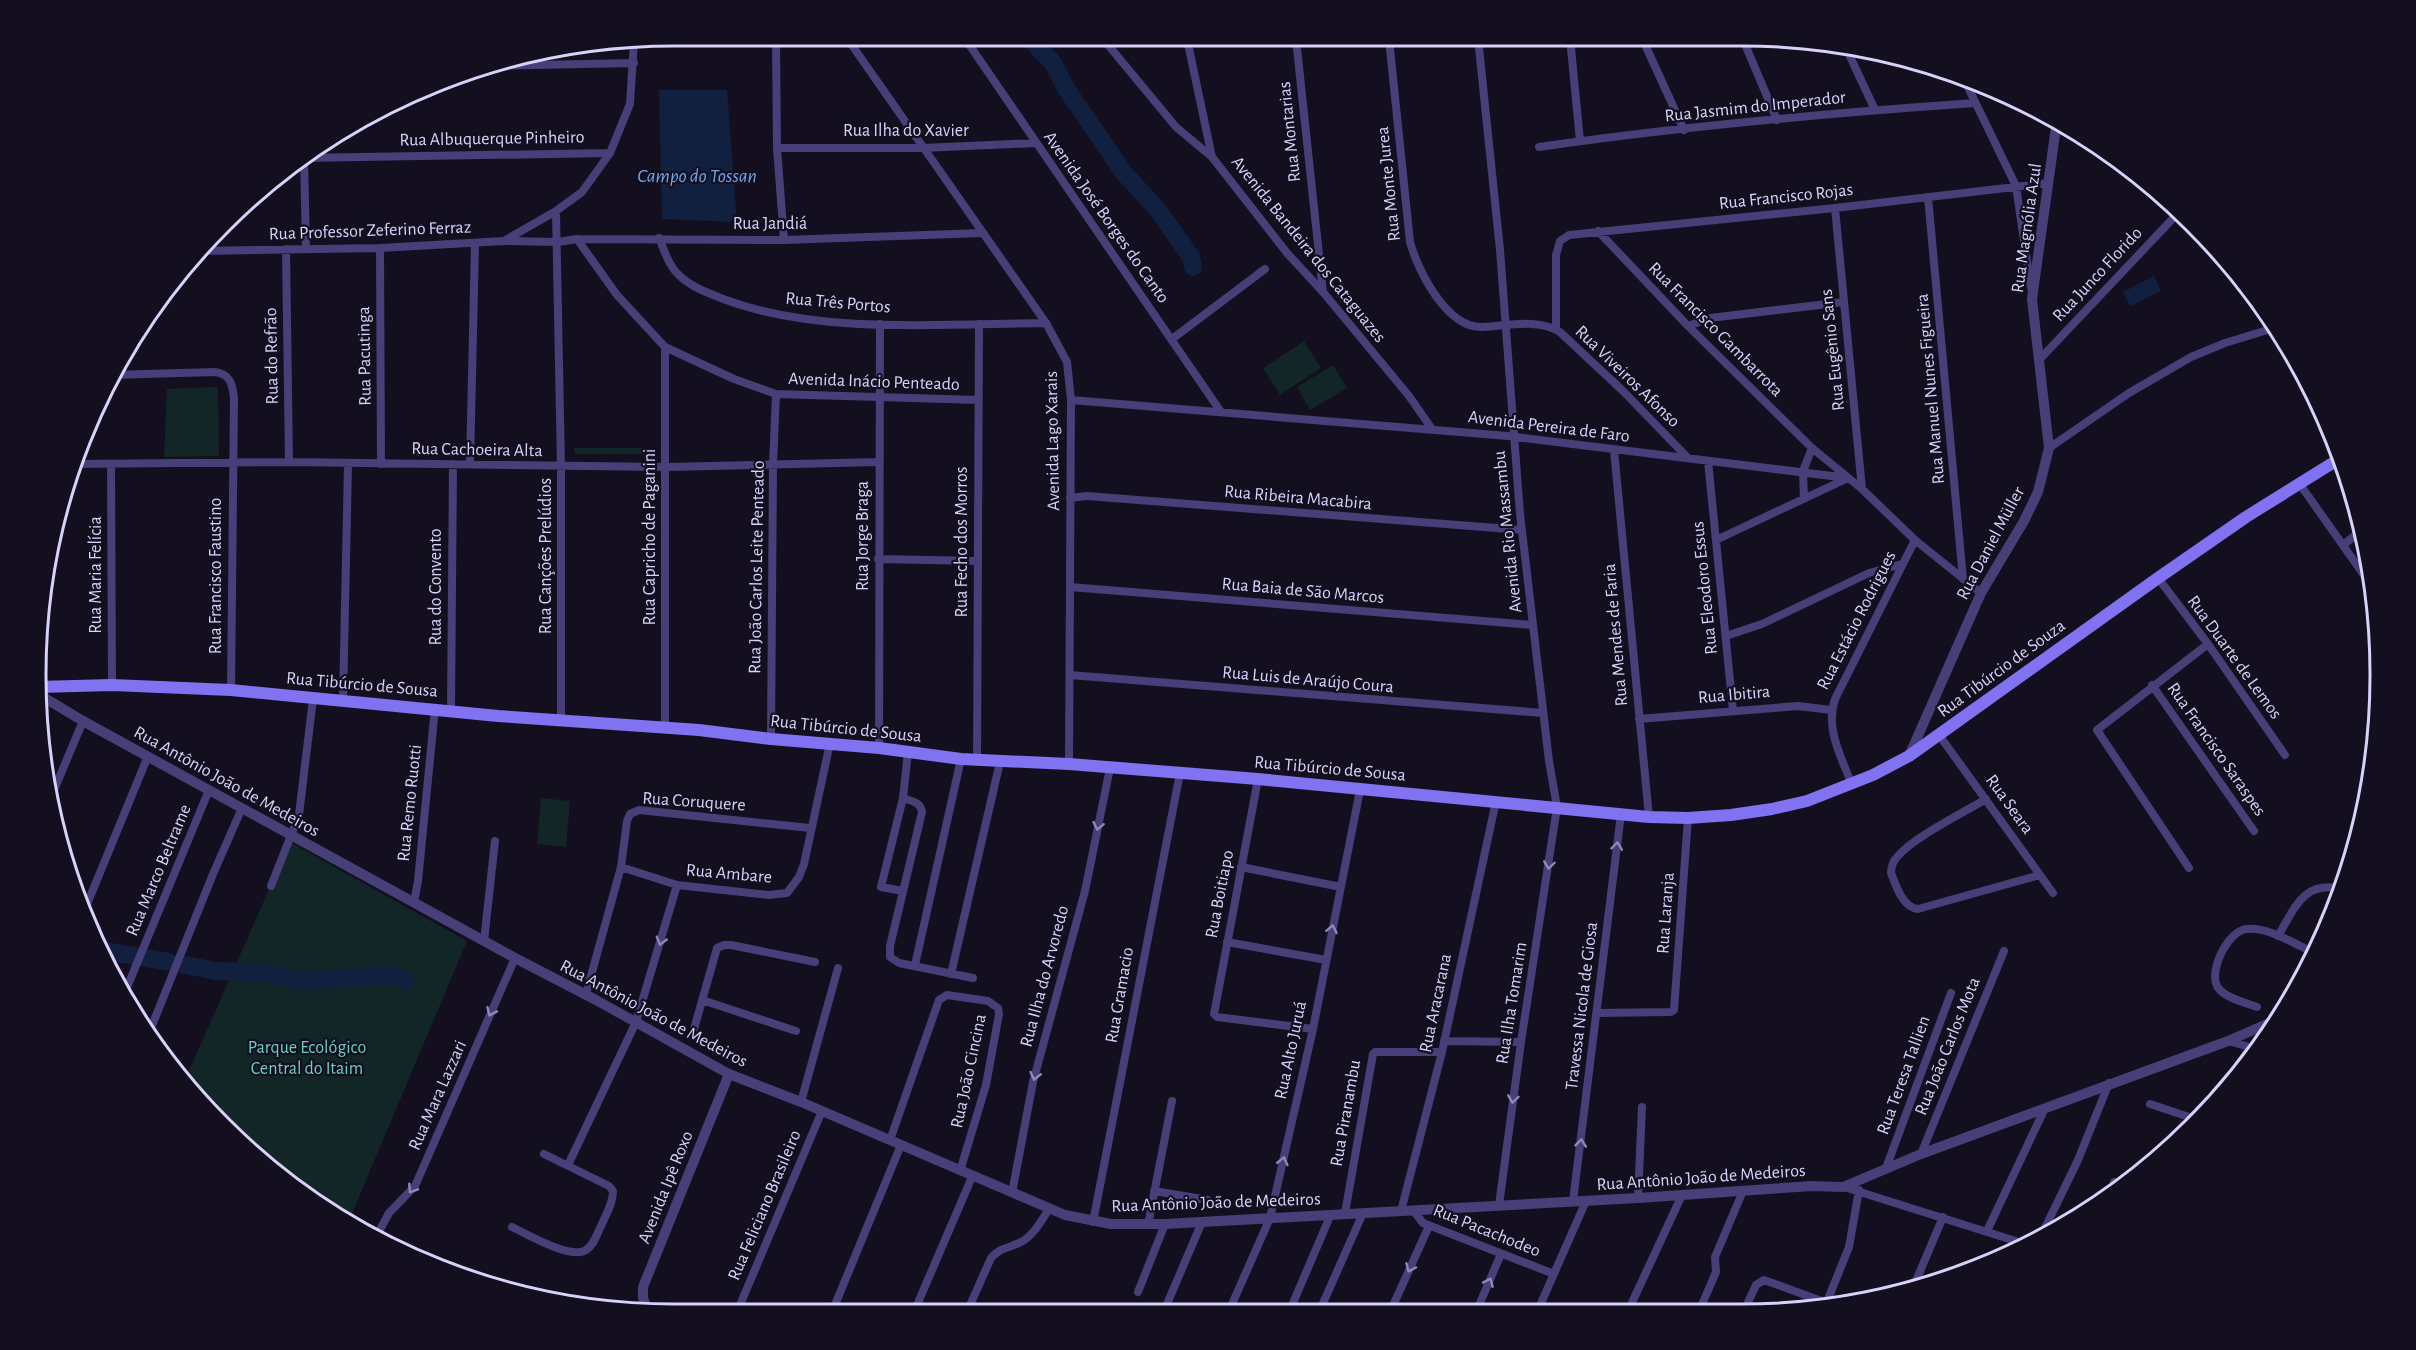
<svg xmlns="http://www.w3.org/2000/svg" width="2416" height="1350" font-family="'Alegreya Sans',sans-serif">
<rect width="100%" height="100%" fill="#130f1e"/>
<path fill="#122627" d="M1304,341L1321,368L1280,395L1263,368Z
M1333,365L1347,388L1310,410L1297,387Z
M218,387L219,456L164,457L167,389Z
M574,448H652V454H575Z
M541,798L570,801L566,847L537,844Z
M290,842L467,941L348,1223C290,1181 227,1141 184,1082Z"/>
<path fill="#12203f" d="M659,90H727L737,222L662,219Z
M2154,276L2161,291L2130,306L2123,292Z"/>
<g fill="none" stroke-linecap="round" stroke-linejoin="round">
<path stroke="#12203f" stroke-width="18" d="M1031,40L1053,63L1067,90L1124,173L1158,210L1191,257L1193,267
M100,950L169,962
M185,965L216,971L270,973L300,981L392,975L406,981"/>
<path stroke="#463f78" stroke-width="8" d="M1742,37L1777,120
M1478,38L1500,250L1520,514L1549,761L1557,807L1521,1042L1499,1205
M1570,38L1580,141
M1642,38L1684,130
M1187,39L1212,157L1287,253L1323,292L1409,396L1432,429
M1296,39L1323,292
M1389,39L1410,242C1418,271 1447,329 1483,327C1508,326 1538,318 1560,332L1623,391L1688,458
M966,40L1221,412
M1104,40L1176,127L1212,157
M776,41L777,148L784,240
M849,41L1046,323L1067,362L1071,400L1069,764
M1847,50L1875,110
M484,66L634,63
M1963,77L2016,186L2031,288
M1539,147C1684,126 1829,113 1975,103
M777,148H922L1036,143
M304,157L306,248
M302,158L610,153
M1928,197L1963,579
M1835,208L1862,489
M556,211L561,467V720
M1598,231L1688,326L1812,448L1862,489L1915,540L1981,593
M659,238C665,252 669,267 681,277C693,288 711,294 726,300C821,335 945,324 1046,323
M577,239L617,295L665,347L734,379L776,394L979,400
M504,241L556,211L582,192L610,153L630,104L634,41
M380,248L381,464
M286,249L289,462
M200,251L380,248L504,241L558,242L577,239L784,240L982,233
M1688,326L1710,318L1844,302
M1556,329V255L1560,241L1569,235L1835,208L2049,183
M1172,339L1265,269
M665,347V728
M2040,359L2179,212
M112,375L215,372C230,374 232,383 234,397L231,690
M1071,400L1508,436L1848,478
M2049,448L2129,393L2191,357L2225,343L2274,328
M1614,450L1649,817
M1708,461L1733,711
M75,464L289,462L667,467L878,462
M111,464L112,685
M470,464L475,244
M2299,483L2371,585
M1070,498L1087,496L1522,530
M1804,499L1803,471L1812,448
M1716,540L1848,478
M2343,545L2362,530
M878,559L978,561
M2158,578L2208,644L2285,755
M1070,587L1533,625
M1726,636L1762,624L1869,573L1902,564
M2378,642V641
M1070,675L1543,713
M2152,685L2254,831
M343,701L348,464
M451,710L453,464
M1639,719L1798,706L1831,710
M1939,735L2053,893
M771,739L773,464L776,394
M879,748L880,324
M977,760L979,324
M1258,779L1214,1014L1217,1017L1313,1029
M1852,785C1841,756 1825,729 1835,699L1915,540
M903,798C911,801 921,802 922,812L890,946V957L899,963L973,978
M1986,799C1963,813 1914,837 1898,856C1893,861 1891,866 1891,873C1896,886 1903,908 1918,909L2040,875
M49,802L83,721
M621,867L677,885L769,895L787,893L799,877L804,864L830,743
M1241,867L1341,887
M2189,868L2097,730L2208,644
M271,886L299,815L313,699
M903,891L881,887L903,798L908,752
M414,902L418,881L435,708
M83,914L148,756
M2278,936C2295,908 2303,880 2342,889
M484,941L495,841
M1227,942L1326,960
M915,965L961,759
M951,974L1000,762
M586,994L621,867L627,821L630,814L639,810L810,828
M123,997L209,790
M702,1000L796,1031
M2257,1007C2246,1003 2226,998 2219,989C2206,974 2228,930 2247,929C2269,927 2294,944 2313,952
M1597,1013L1671,1012L1674,1010L1688,818
M149,1033L213,874L242,808
M692,1036L717,948L724,945H731L815,962
M1444,1041L1521,1042
M2228,1041L2253,1048
M801,1102L838,968
M2150,1104L2198,1120
M890,1140L939,1000L947,995L988,1001L998,1008L999,1014L986,1085L960,1171
M1921,1154L2004,951
M568,1165L636,1022L677,885
M1886,1168L1951,993
M2114,1182L2122,1185
M1844,1187L2022,1243
M1154,1191L1208,1200
M1012,1193L1033,1082L1085,891L1110,768
M1638,1198L1642,1107
M1573,1201L1621,814
M1413,1210L1423,1223L1554,1274
M1401,1211L1442,1052L1496,801
M1345,1213L1373,1054L1375,1052H1442
M1093,1222C1123,1073 1150,923 1180,773
M1148,1225L1172,1101
M512,1227C527,1234 571,1260 586,1250C594,1245 597,1234 601,1226C606,1214 613,1204 613,1191L609,1186L544,1154
M1987,1231L2045,1108
M2043,1232L2078,1160L2109,1083
M376,1237L389,1213L415,1186L515,958
M1913,1288L1943,1217
M1138,1292L1165,1224
M1629,1309L1682,1195
M1700,1309L1716,1272L1715,1257L1743,1191
M1745,1309L1756,1285L1764,1280L1827,1303
M1824,1309L1849,1247L1859,1190
M1290,1310L1331,1214
M1320,1310L1363,1213
M1391,1310L1429,1226
M1477,1310L1501,1254
M1538,1310L1586,1201
M1164,1311L1202,1222
M1229,1311L1270,1218L1313,1029L1360,790
M737,1312L822,1111
M832,1312L901,1145
M914,1312L972,1177
M967,1312L991,1258C999,1248 1010,1248 1021,1242C1034,1235 1041,1221 1049,1209"/>
<path stroke="#463f78" stroke-width="10" d="M38,694L83,721L515,958L596,1000L729,1074L801,1102L1065,1215L1111,1224H1165L1638,1198L1812,1186L1843,1187L1921,1154L2228,1041L2274,1021
M1909,756L1981,593L2024,521L2038,492L2049,448L2032,299L2057,120
M649,1313L643,1298V1287L729,1074"/>
<path stroke="#8072f0" stroke-width="12" d="M38,687L112,685L231,690L498,716L699,730L771,739L879,748L961,759L1069,764L1258,779L1649,817L1688,818L1731,815L1772,809L1807,801L1873,775L1909,756L2158,578L2246,517L2339,459"/>
</g>
<defs><path id="oneway-chevron" d="M-2-3.5L2.5 0L-2 3.5" fill="none" stroke-width="1.6" stroke-linecap="round" stroke-linejoin="round" transform="scale(1.5)"/></defs>
<g stroke="#9088b9">
<use href="#oneway-chevron" transform="translate(1098 826) rotate(102)"/>
<use href="#oneway-chevron" transform="translate(1617 846) rotate(-83)"/>
<use href="#oneway-chevron" transform="translate(1549 865) rotate(98)"/>
<use href="#oneway-chevron" transform="translate(1332 929) rotate(-79)"/>
<use href="#oneway-chevron" transform="translate(661 941) rotate(106)"/>
<use href="#oneway-chevron" transform="translate(491 1012) rotate(114)"/>
<use href="#oneway-chevron" transform="translate(1035 1076) rotate(103)"/>
<use href="#oneway-chevron" transform="translate(1513 1099) rotate(98)"/>
<use href="#oneway-chevron" transform="translate(1581 1143) rotate(-84)"/>
<use href="#oneway-chevron" transform="translate(1283 1161) rotate(-77)"/>
<use href="#oneway-chevron" transform="translate(412 1189) rotate(123)"/>
<use href="#oneway-chevron" transform="translate(1410 1268) rotate(114)"/>
<use href="#oneway-chevron" transform="translate(1489 1282) rotate(-66)"/>
</g>
<g text-anchor="middle" stroke-width="4.5" stroke-linejoin="round" paint-order="stroke">
<g font-size="18" fill="#d9d1fa" stroke="#130f1e">
<text transform="translate(1755 106) rotate(-6)" y="6">Rua Jasmim do Imperador</text>
<text x="906" y="136">Rua Ilha do Xavier</text>
<text transform="translate(1289 132) rotate(-96)" y="6">Rua Montarias</text>
<text transform="translate(492 138) rotate(-1)" y="6">Rua Albuquerque Pinheiro</text>
<text transform="translate(1388 184) rotate(-96)" y="6">Rua Monte Jurea</text>
<text transform="translate(1786 196) rotate(-6)" y="6">Rua Francisco Rojas</text>
<text transform="translate(1107 217) rotate(55)" y="6">Avenida José Borges do Canto</text>
<text x="770" y="229">Rua Jandiá</text>
<text transform="translate(2026 228) rotate(-82)" y="6">Rua Magnólia Azul</text>
<text transform="translate(370 230) rotate(-2)" y="6">Rua Professor Zeferino Ferraz</text>
<text transform="translate(1309 249) rotate(51)" y="6">Avenida Bandeira dos Cataguazes</text>
<text transform="translate(2097 274) rotate(-47)" y="6">Rua Junco Florido</text>
<text transform="translate(838 302) rotate(5)" y="6">Rua Três Portos</text>
<text transform="translate(1716 329) rotate(45)" y="6">Rua Francisco Gambarrota</text>
<text transform="translate(1832 350) rotate(-96)" y="6">Rua Eugênio Sans</text>
<text transform="translate(271 356) rotate(-91)" y="6">Rua do Refrão</text>
<text transform="translate(364 356) rotate(-91)" y="6">Rua Pacutinga</text>
<text transform="translate(1628 376) rotate(44)" y="6">Rua Viveiros Afonso</text>
<text transform="translate(874 381) rotate(2)" y="6">Avenida Inácio Penteado</text>
<text transform="translate(1930 389) rotate(-95)" y="6">Rua Manuel Nunes Figueira</text>
<text transform="translate(1549 426) rotate(7)" y="6">Avenida Pereira de Faro</text>
<text transform="translate(1052 441) rotate(-91)" y="6">Avenida Lago Xarais</text>
<text transform="translate(477 449) rotate(1)" y="6">Rua Cachoeira Alta</text>
<text transform="translate(1298 497) rotate(5)" y="6">Rua Ribeira Macabira</text>
<text transform="translate(1507 532) rotate(-96)" y="6">Avenida Rio Massambu</text>
<text transform="translate(862 536) rotate(-90)" y="6">Rua Jorge Braga</text>
<text transform="translate(649 537) rotate(-90)" y="6">Rua Capricho de Paganini</text>
<text transform="translate(961 542) rotate(-90)" y="6">Rua Fecho dos Morros</text>
<text transform="translate(1990 543) rotate(-62)" y="6">Rua Daniel Müller</text>
<text transform="translate(545 556) rotate(-90)" y="6">Rua Canções Prelúdios</text>
<text transform="translate(756 567) rotate(-89)" y="6">Rua João Carlos Leite Penteado</text>
<text transform="translate(95 575) rotate(-90)" y="6">Rua Maria Felícia</text>
<text transform="translate(215 576) rotate(-90)" y="6">Rua Francisco Faustino</text>
<text transform="translate(435 587) rotate(-90)" y="6">Rua do Convento</text>
<text transform="translate(1704 588) rotate(-96)" y="6">Rua Eleodoro Essus</text>
<text transform="translate(1303 590) rotate(5)" y="6">Rua Baia de São Marcos</text>
<text transform="translate(1856 620) rotate(-63)" y="6">Rua Estácio Rodrigues</text>
<text transform="translate(1615 635) rotate(-95)" y="6">Rua Mendes de Faria</text>
<text transform="translate(2235 657) rotate(54)" y="6">Rua Duarte de Lemos</text>
<text transform="translate(2001 668) rotate(-36)" y="6">Rua Tibúrcio de Souza</text>
<text transform="translate(1308 679) rotate(5)" y="6">Rua Luis de Araújo Coura</text>
<text transform="translate(362 684) rotate(5)" y="6">Rua Tibúrcio de Sousa</text>
<text transform="translate(1734 694) rotate(-5)" y="6">Rua Ibitira</text>
<text transform="translate(846 728) rotate(6)" y="6">Rua Tibúrcio de Sousa</text>
<text transform="translate(2217 749) rotate(55)" y="6">Rua Francisco Saraspes</text>
<text transform="translate(1330 768) rotate(5)" y="6">Rua Tibúrcio de Sousa</text>
<text transform="translate(227 781) rotate(29)" y="6">Rua Antônio João de Medeiros</text>
<text transform="translate(694 801) rotate(4)" y="6">Rua Coruquere</text>
<text transform="translate(409 803) rotate(-84)" y="6">Rua Remo Ruotti</text>
<text transform="translate(2010 804) rotate(54)" y="6">Rua Seara</text>
<text transform="translate(158 870) rotate(-67)" y="6">Rua Marco Beltrame</text>
<text transform="translate(729 873) rotate(5)" y="6">Rua Ambare</text>
<text transform="translate(1219 894) rotate(-79)" y="6">Rua Boitiapo</text>
<text transform="translate(1665 913) rotate(-86)" y="6">Rua Laranja</text>
<text transform="translate(1044 976) rotate(-75)" y="6">Rua Ilha do Arvoredo</text>
<text transform="translate(1119 995) rotate(-80)" y="6">Rua Gramacio</text>
<text transform="translate(1435 1003) rotate(-78)" y="6">Rua Aracarana</text>
<text transform="translate(1511 1003) rotate(-81)" y="6">Rua Ilha Tomarim</text>
<text transform="translate(1581 1006) rotate(-83)" y="6">Travessa Nicola de Giosa</text>
<text transform="translate(654 1013) rotate(28)" y="6">Rua Antônio João de Medeiros</text>
<text transform="translate(1947 1046) rotate(-68)" y="6">Rua João Carlos Mota</text>
<text transform="translate(1290 1050) rotate(-78)" y="6">Rua Alto Juruá</text>
<text transform="translate(968 1071) rotate(-78)" y="6">Rua João Cincina</text>
<text transform="translate(1903 1075) rotate(-70)" y="6">Rua Teresa Tallien</text>
<text transform="translate(437 1095) rotate(-66)" y="6">Rua Mara Lazzari</text>
<text transform="translate(1345 1113) rotate(-80)" y="6">Rua Piranambu</text>
<text transform="translate(1701 1177) rotate(-4)" y="6">Rua Antônio João de Medeiros</text>
<text transform="translate(665 1187) rotate(-68)" y="6">Avenida Ipê Roxo</text>
<text transform="translate(1216 1202) rotate(-2)" y="6">Rua Antônio João de Medeiros</text>
<text transform="translate(764 1205) rotate(-67)" y="6">Rua Feliciano Brasileiro</text>
<text transform="translate(1487 1230) rotate(22)" y="6">Rua Pacachodeo</text>
</g>
<g font-size="18" fill="#65d1c0" stroke="#130f1e">
<text x="307" y="1053">Parque Ecológico<tspan x="307" dy="21">Central do Itaim</tspan></text>
</g>
<g font-size="20" font-style="italic" fill="#6aa6ef" stroke="#130f1e">
<text x="697" y="182">Campo do Tossan</text>
</g>
</g>
<path d="M0 0H2416V1350H0ZM674 46H1742A628 628 0 0 1 2370 674V676A628 628 0 0 1 1742 1304H674A628 628 0 0 1 46 676V674A628 628 0 0 1 674 46Z" fill="#130f1e" fill-rule="evenodd"/>
<path fill="none" stroke="#d9d1fa" stroke-width="3" d="M674 46H1742A628 628 0 0 1 2370 674V676A628 628 0 0 1 1742 1304H674A628 628 0 0 1 46 676V674A628 628 0 0 1 674 46Z"/>
</svg>
